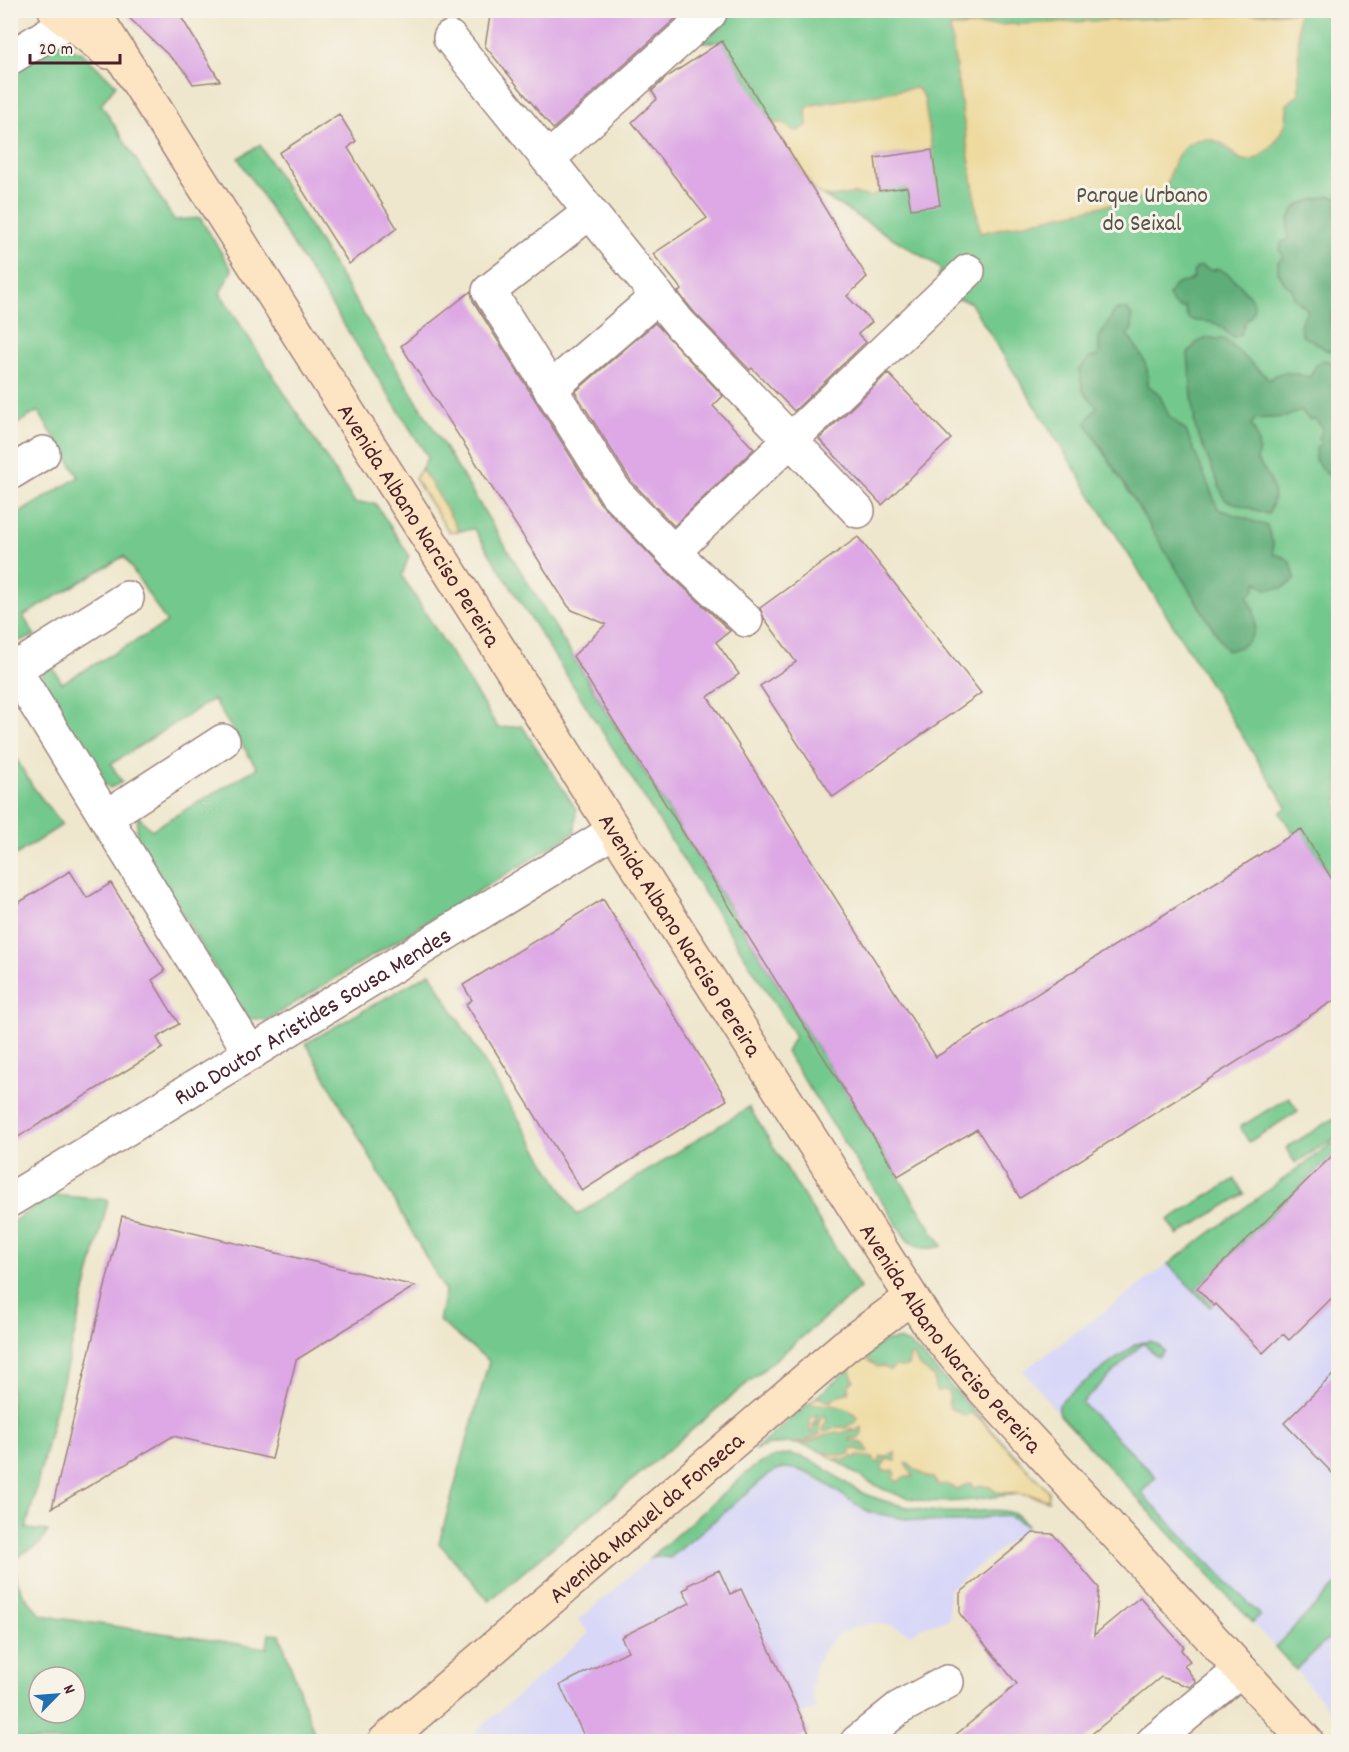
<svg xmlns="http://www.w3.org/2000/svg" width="1349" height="1752" font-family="Dekko,sans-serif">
<rect width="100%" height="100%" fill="#f7f3e8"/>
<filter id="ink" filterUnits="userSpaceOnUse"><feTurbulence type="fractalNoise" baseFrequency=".0167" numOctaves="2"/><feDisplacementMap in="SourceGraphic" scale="12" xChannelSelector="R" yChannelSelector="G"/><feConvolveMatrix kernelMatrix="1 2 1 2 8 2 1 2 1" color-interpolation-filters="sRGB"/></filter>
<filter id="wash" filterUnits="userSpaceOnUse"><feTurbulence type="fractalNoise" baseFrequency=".008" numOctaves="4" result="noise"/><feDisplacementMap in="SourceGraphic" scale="24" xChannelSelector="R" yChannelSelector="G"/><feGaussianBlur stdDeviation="1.35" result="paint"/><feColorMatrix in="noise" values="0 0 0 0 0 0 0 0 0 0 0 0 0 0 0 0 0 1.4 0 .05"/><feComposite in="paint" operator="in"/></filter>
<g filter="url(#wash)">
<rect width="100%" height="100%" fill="#efe7cd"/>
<path fill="#d8d7f8" d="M1338,1139V1721L1296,1670L1060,1415L1023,1371Z
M780,1469H793L809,1475L868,1511L918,1520L942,1522H960L1003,1515L1017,1519L1028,1527L949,1589V1619L922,1627L911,1634L892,1625L871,1623L852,1628L834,1638L821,1653L813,1673L812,1693L816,1708L801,1715L809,1733L791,1741L464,1742L589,1633L579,1620L648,1560L655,1556H663L767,1476Z"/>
<path fill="#73c98d" stroke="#5e745c" stroke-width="1.5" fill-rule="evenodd" d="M689,10L1338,11V889L1301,830L1294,834L1280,813L1287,807L970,302L958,299L938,276L941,270L937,265L814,190L722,42H702Z
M58,44L82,53L116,85L101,104L174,220L200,218L232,270L220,293L355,503H375L409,555L402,576L498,728L522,726L576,809L575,832L267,1020L246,1018L136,839L138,816L151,830L257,768L213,699L111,764L122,782L110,788L99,780L42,686L43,671L52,666L62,683L167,623L124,556L23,616L35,636L20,641L11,634V518L79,477L38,411L11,428V73Z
M260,145L610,717L942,1246C926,1250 915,1250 905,1237L786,1052L795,1036L474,529L459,531C445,511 435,489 421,469L428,457L238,158Z
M11,750L33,787L62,825L11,858Z
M430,973L577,1215L749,1107L860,1288L489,1601L439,1543L489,1361L439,1321L445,1291L306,1043Z
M1289,1097L1298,1111L1249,1142L1240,1127Z
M1334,1118L1338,1125V1136L1295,1163L1286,1148Z
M1338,1139V1150L1197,1288L1213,1304L1210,1307L1168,1264Z
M1235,1179L1244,1194L1178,1235L1168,1220Z
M51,1195L108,1200L26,1529L48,1531L40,1544L25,1552L15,1561L17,1581L24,1595L40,1614L57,1618L267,1648L269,1633L280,1635L317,1741H11V1223ZM39,1677H75V1713H39Z
M898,1340L909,1344L920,1353L1049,1492L1048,1501C1016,1488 1004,1497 972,1500C947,1503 918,1502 895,1494C840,1475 819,1425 754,1450L874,1348L886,1341Z
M1149,1341L1158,1345L1164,1351L1158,1357L1143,1343L1082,1403L1156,1477L1141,1493L1260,1615L1253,1623L1060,1415C1057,1407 1059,1403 1065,1397L1136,1344Z
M789,1454C819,1458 832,1476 857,1490C878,1501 904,1507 928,1511C940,1512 953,1513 965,1512C985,1511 1016,1504 1028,1527C999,1505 988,1521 957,1522C933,1523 907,1520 884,1515C878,1514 871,1513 866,1510C842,1499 808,1462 780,1469C775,1470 771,1474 767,1476L670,1558L655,1556L648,1560L751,1469C764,1460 774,1456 789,1454Z
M1338,1583V1629L1296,1670L1275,1647Z"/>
<path fill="#5ead78" stroke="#546652" stroke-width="1.5" d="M1329,196L1338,198V306L1330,316L1331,326L1337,329V346L1329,351C1322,349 1320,345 1313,341C1311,339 1307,339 1304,337C1296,328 1302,318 1308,310L1294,298L1292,289L1285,284L1278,272V262L1283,257L1280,250L1282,242L1288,239C1285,205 1300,203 1329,196Z
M1201,266C1204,267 1207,269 1210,270C1216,272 1213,268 1219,269C1229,272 1254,298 1254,306C1254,314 1250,317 1245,322C1243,326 1243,331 1240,335L1233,337C1227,334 1222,326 1217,324C1208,321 1200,322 1191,320L1187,317L1185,307L1180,308L1173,304L1169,295C1174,285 1176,282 1188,282L1194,277L1193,273L1196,268Z
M1117,309H1127L1132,316V329L1127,335C1139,349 1150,365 1148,385L1160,396L1169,416L1186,431L1218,509L1267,526L1273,543V554C1290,557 1293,563 1295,580L1282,588L1266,589L1257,582L1254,591L1247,596C1262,621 1258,645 1227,651L1086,423L1097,407L1083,391L1079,370L1089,358L1099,356V337C1107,328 1109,317 1117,309Z
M1207,338L1224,339L1270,380C1281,367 1295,374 1310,377L1315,367L1323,360L1338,364V495L1335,479L1328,475L1315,460L1316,448L1321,443L1318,438L1323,429L1315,419L1310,420L1301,411L1285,417L1255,419L1251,425C1259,436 1260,448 1257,461C1271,476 1280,496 1268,514L1225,500L1195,427L1188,354L1196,343Z"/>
<path fill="#eeda9e" stroke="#9c7c64" stroke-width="1.5" d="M1298,12L1299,94L1287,104C1287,111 1287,120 1284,127C1278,141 1260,164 1243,160C1234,158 1229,147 1221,143C1185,127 1170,163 1166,192L980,233L950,27Z
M914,88L918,89L924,97L932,150L875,158L879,191L871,197C865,196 857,193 851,194C833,196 831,201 814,190L772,123H784L792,130L799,131L807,125L806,109L812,105Z
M421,469L433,486L459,531L449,532L415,479Z
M868,1353L867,1360L878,1367L883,1366L890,1370L896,1366L901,1367L908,1366L910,1356L914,1355L918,1365L934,1377L935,1389L938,1392L943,1390L948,1391L950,1399L948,1401L950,1408L965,1416L970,1413L980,1419L1049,1492L1048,1501L1035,1496L996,1492L990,1487L979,1485L975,1489L970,1483L957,1489L946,1484L938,1485L933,1478L927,1477L907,1463L905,1464L913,1475L912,1477H904L897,1482L892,1477L895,1475L894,1470L883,1471L882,1466L887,1459L896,1461L895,1452L886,1457L881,1456L879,1463L875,1462L873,1458L858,1456L855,1459L853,1456L845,1460L838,1458L835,1460L821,1451C832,1455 839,1456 850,1454L851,1450L858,1449L865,1453L869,1452L864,1444L849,1440L850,1438L858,1439L862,1434V1427L853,1432L852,1428L843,1433H831L804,1444L794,1443L804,1442L820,1434L819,1424L813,1425V1433H810V1418L817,1415L814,1423H819L822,1416L825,1415L827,1421L823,1427L824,1432L839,1427L846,1428L850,1424L854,1423L858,1418C848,1404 824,1404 808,1404L817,1397L830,1402L839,1395L848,1393L849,1385L854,1380L851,1374L850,1368Z"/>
<g id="blocks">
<path fill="#dda8e5" d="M121,10H177L220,81L193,84L184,70Z
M491,10H685L553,129L485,46Z
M722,41L867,277L847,296L872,322L858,334L866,342L794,411L752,368L750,370L694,312L678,292L682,290L653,254L707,218L632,122L657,99L652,91L667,77Z
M339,114L356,141L348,148L397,228L349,264L279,153Z
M932,150L940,205L911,209L907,187L879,191L875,158Z
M471,291L473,301L600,503L660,565L730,631L716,642L739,674L708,697L936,1057L1301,829L1338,889V998L1020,1198L977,1129L898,1176L573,656L606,624L572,610L568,606L401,346Z
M655,323L723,396L713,406L754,449L674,526L631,481L575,392Z
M888,373L951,439L882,505L819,439Z
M858,537L981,693L833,797L760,686L796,662L764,618L760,608Z
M70,871L87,898L111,883L165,971L152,980L179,1024L157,1038L163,1048L10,1142V908Z
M603,899L727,1100L582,1191L466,1004L472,1000L463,985Z
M1338,1150V1292L1289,1340L1283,1334L1263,1353L1216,1304L1214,1306L1197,1288Z
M122,1216L415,1286L296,1360L272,1459L173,1436L52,1508Z
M1338,1370V1479L1284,1423Z
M1033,1533L1053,1534L1099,1588L1094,1635L1140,1597L1184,1647L1181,1650L1190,1661L1184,1665L1196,1682L1190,1687L1161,1677L1082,1742H947L1017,1684L960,1614V1593Z
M719,1570L730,1594L741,1589L809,1733L791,1742H587L560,1685L628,1651L621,1637L690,1603L683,1590L689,1587L688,1585Z"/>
</g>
</g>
<g filter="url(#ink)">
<use href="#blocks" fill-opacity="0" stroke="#9c837c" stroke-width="1.5"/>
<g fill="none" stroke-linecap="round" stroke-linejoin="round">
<g stroke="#9c837c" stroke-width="36">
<g id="street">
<path d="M450,38L548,159"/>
<path d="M10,58L87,10"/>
<path d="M590,212L548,159L710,13"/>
<path d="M550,389L658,296"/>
<path d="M10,473L43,453"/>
<path d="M673,552L616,493L489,291L590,212L680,324L858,511"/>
<path d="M746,620L673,552L968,271"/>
<path d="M10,662L251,1054"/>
<path d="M15,669L127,598"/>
<path d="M106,817L223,741"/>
<path id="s1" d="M10,1200L614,831"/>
<path d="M857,1742L899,1708L947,1682"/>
<path d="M1153,1742L1241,1670"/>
</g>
</g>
<g stroke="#9c837c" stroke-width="36">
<g id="secondary">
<path d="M55,10L108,52"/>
<path id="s2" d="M92,10L928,1323L972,1377L1307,1742"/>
<path id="s3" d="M384,1742L845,1346L911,1298"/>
</g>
</g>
<use href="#street" stroke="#fff" stroke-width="33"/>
<use href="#secondary" stroke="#fde5c4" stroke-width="33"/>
</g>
</g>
<g text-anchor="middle" stroke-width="6" stroke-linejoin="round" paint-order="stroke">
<g font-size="24" fill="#565248" stroke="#f7f3e8">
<text x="1142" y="202">Parque Urbano<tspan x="1142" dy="28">do Seixal</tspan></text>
</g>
<g font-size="24" fill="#4a1f2b" stroke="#f7f3e8">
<text dy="8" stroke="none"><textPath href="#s2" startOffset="610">Avenida Albano Narciso Pereira</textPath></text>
<text dy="8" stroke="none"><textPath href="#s2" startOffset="1096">Avenida Albano Narciso Pereira</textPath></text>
<text dy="8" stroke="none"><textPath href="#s1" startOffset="354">Rua Doutor Aristides Sousa Mendes</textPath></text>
<text dy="8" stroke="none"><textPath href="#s2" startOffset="1582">Avenida Albano Narciso Pereira</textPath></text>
<text dy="8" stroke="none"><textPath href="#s3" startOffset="345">Avenida Manuel da Fonseca</textPath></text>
</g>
</g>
<rect width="1349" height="1752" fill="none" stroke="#f7f3e8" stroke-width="36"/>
<g transform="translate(57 1695) rotate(65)"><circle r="28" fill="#f7f3e8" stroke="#b29e9c" stroke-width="1.5"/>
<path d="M0-4.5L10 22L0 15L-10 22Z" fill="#1f6fb2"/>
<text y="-9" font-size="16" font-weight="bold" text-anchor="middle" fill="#4a1f2b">N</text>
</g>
<path d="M30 54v9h90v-9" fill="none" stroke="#4a1f2b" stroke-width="3"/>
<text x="39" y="54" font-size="18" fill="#4a1f2b" stroke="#f7f3e8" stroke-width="4.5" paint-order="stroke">20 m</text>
</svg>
